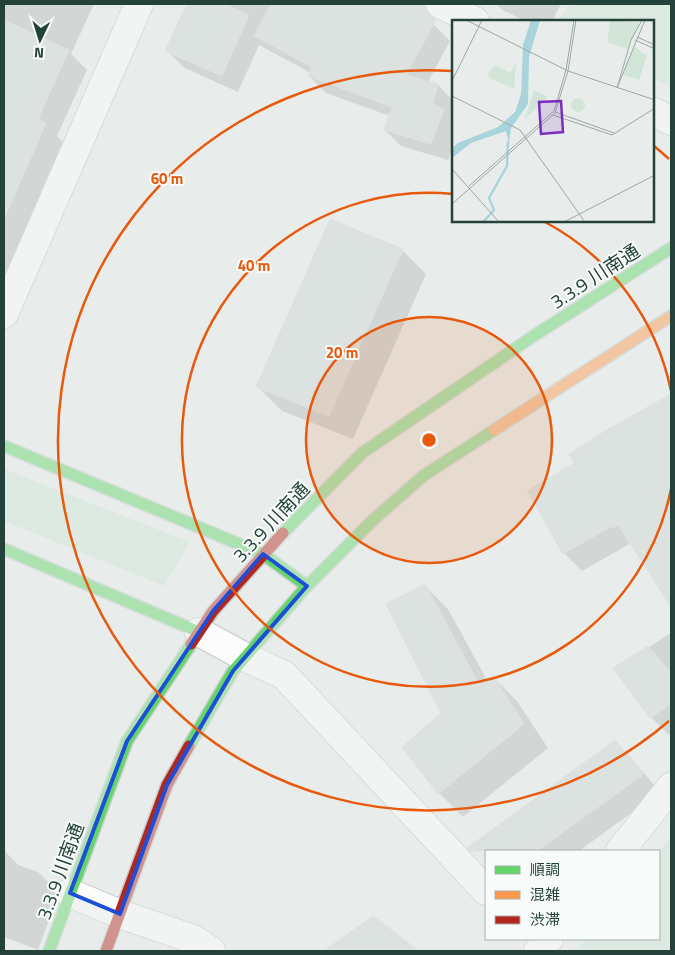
<svg xmlns="http://www.w3.org/2000/svg" width="675" height="955" font-family="'Titillium Web','Noto Sans JP',sans-serif">
<rect width="100%" height="100%" fill="#e8edeb"/>
<path fill="#d1e6d8" d="M570,4H671V87L654,79V21H558Z
M4,469L190,542L164,586L4,521Z
M671,836V951H576L586,939H659V851Z"/>
<path fill="#0003" d="M4,4H94L71,54L87,70L57,136L64,143L4,292Z
M188,4H349L369,13L374,4H394L434,25L450,41L428,82L438,85L454,102L450,117L454,121V143L448,160L401,146L385,130L390,116L326,93L309,76L311,73L259,45L238,92L183,67L167,50Z
M496,4H561L552,21H525L503,10Z
M402,250L426,274L353,439L282,411L258,387Z
M671,395V481L659,488L671,508V604L633,544L631,543L582,571L564,553L576,464L611,429Z
M424,585L448,609L487,680L493,677L517,701L548,748L463,817L439,793L443,714Z
M671,633V734L669,735L651,717L614,669Z
M615,741L632,759L660,792L579,851H500L487,835Z
M4,850L18,865L38,872L59,893L38,950L4,937Z
M373,917L417,951H326Z"/>
<path fill="#cfd4d2" stroke="#d1d6d4" d="M187,4H225L249,15L222,76L165,51Z
M271,4H425L427,13L436,20L406,75L438,84L433,104L444,109L431,144L384,130L392,107L308,76L312,67L254,36Z
M4,20L69,50L38,119L46,123L4,219Z
M330,219L403,249L329,416L256,387Z
M671,394V607L618,525L613,528L612,526L563,554L527,491L574,463L569,454L610,428Z
M425,584L479,684L493,675L524,724L438,794L402,747L441,713L386,604Z
M648,646L671,673V704L650,718L613,668Z
M615,740L644,774L537,851H470L467,848Z
M373,916L419,951H324Z"/>
<g fill="none" stroke-linecap="round" stroke-linejoin="round">
<g stroke="#c5cac8" stroke-width="30">
<path id="street" d="M440,4L475,21
M654,112L671,121
M4,314L139,4
M199,632L245,657L284,675L486,891
M620,851L671,787
M70,893L120,914L193,939L211,951
M538,951L549,939"/>
</g>
<g stroke="#c3cbc8" stroke-width="14">
<path id="fast" d="M4,446L263,554L307,586
M283,533L362,453L532,337L671,248
M4,549L199,632
M189,746L233,671L307,586L372,521L423,476L494,430
M49,951L127,741L191,644"/>
</g>
<g stroke="#c3cbc8" stroke-width="14">
<path id="slow" d="M494,430L671,316"/>
</g>
<g stroke="#c3cbc8" stroke-width="14">
<path id="jam" d="M191,644L213,611L283,533
M106,951L167,785L189,746"/>
</g>
<use href="#street" stroke="#fcfcfc" stroke-width="28"/>
<use href="#fast" stroke="#63d668" stroke-width="11"/>
<use href="#slow" stroke="#ff974d" stroke-width="11"/>
<use href="#jam" stroke="#b3261e" stroke-width="11"/>
</g>
<path d="M0 0H675V955H0ZM263,554L307,586L233,671L167,785L120,914L70,893L127,741L213,611Z" fill="#e8edeb" fill-opacity=".55" fill-rule="evenodd"/>
<path fill="none" stroke="#1d4ed8" stroke-width="4" stroke-linejoin="round" d="M263,554L307,586L233,671L167,785L120,914L70,893L127,741L213,611Z"/>
<circle cx="429" cy="440" r="123" fill="#e8590c" fill-opacity=".12"/>
<g fill="none" stroke="#e8590c" stroke-width="2.5">
<circle cx="429" cy="440" r="123"/>
<path d="M671 489A247 247 0 1 1 453 194M545 222A247 247 0 0 1 671 391"/>
<path d="M669 721A370 370 0 1 1 452 71M654 146A370 370 0 0 1 669 159"/>
</g>
<g text-anchor="middle" stroke-width="4" stroke-linejoin="round" paint-order="stroke">
<g font-size="19" fill="#24423a" stroke="#f7fbf9">
<text transform="translate(595 276) rotate(-33)" y="7">3.3.9 川南通</text>
<text transform="translate(271 522) rotate(-47)" y="7">3.3.9 川南通</text>
<text transform="translate(60 871) rotate(-70)" y="7">3.3.9 川南通</text>
</g>
</g>
<g transform="translate(452 20)">
<rect width="202" height="202" fill="#e8edeb"/>
<path d="M158,0L188,3L175,29L155,22ZM182,26L195,36L187,60L171,55ZM64,43L62,69L37,58L36,53L43,45L58,53ZM82,70L96,77L73,99V98ZM119 85a7 7 0 1 1 14 0a7 7 0 1 1-14 0Z" fill="#d1e6d8"/>
<path d="M79,0H88L77,37L76,84L59,108L57,124L54,111L19,123L0,138V128L6,123L46,107L63,92L69,74L71,25Z" fill="#a9d4db"/>
<path fill="none" stroke="#a9d4db" stroke-width="2.5" d="M31,202L42,190L37,178L55,146L56,121"/>
<path fill="none" stroke="#9aa9a4" stroke-width="1" d="M14,0L116,51L203,80M185,17L203,25M183,20L203,29M0,61L30,0M165,68L193,0M165,68L179,20L190,0M0,76L68,110L133,202M103,92L162,113M101,95L160,115L203,88M0,149L47,202M17,166L102,91L114,50L122,0M0,184L103,93L116,51L124,0M112,202L203,155"/>
<path fill="#7b2cbf" fill-opacity="0.15" stroke="#7b2cbf" stroke-width="2.5" d="M109,81L111,112L89,114L87,82Z"/>
<rect width="202" height="202" fill="none" stroke="#24423a" stroke-width="2.5"/>
</g>
<circle cx="429" cy="440" r="8" fill="#e8590c" stroke="#f7fbf9" stroke-width="2.5"/>
<g font-size="15" text-anchor="middle" font-weight="bold" fill="#e8590c" stroke="#f7fbf9" stroke-width="4" stroke-linejoin="round" paint-order="stroke">
<text x="167" y="184">60 m</text>
<text x="254" y="271">40 m</text>
<text x="342" y="358">20 m</text>
</g>
<rect width="675" height="955" fill="none" stroke="#24423a" stroke-width="10"/>
<rect x="485" y="850" width="175" height="90" fill="#f7fbf9" stroke="#a3b1ad"/>
<rect x="495" y="866" width="25" height="8" fill="#63d668" stroke="#a3b1ad"/>
<text x="530" y="875" font-size="15" fill="#24423a">順調</text>
<rect x="495" y="891" width="25" height="8" fill="#ff974d" stroke="#a3b1ad"/>
<text x="530" y="900" font-size="15" fill="#24423a">混雑</text>
<rect x="495" y="916" width="25" height="8" fill="#b3261e" stroke="#a3b1ad"/>
<text x="530" y="925" font-size="15" fill="#24423a">渋滞</text>
<g transform="translate(40 40) rotate(184)" stroke="#f7fbf9" stroke-width="4" paint-order="stroke">
<path d="M0-4L9 19L0 12L-9 19Z" fill="#24423a"/>
<text y="-8" font-size="14" font-weight="bold" text-anchor="middle" fill="#24423a">N</text>
</g>
</svg>
